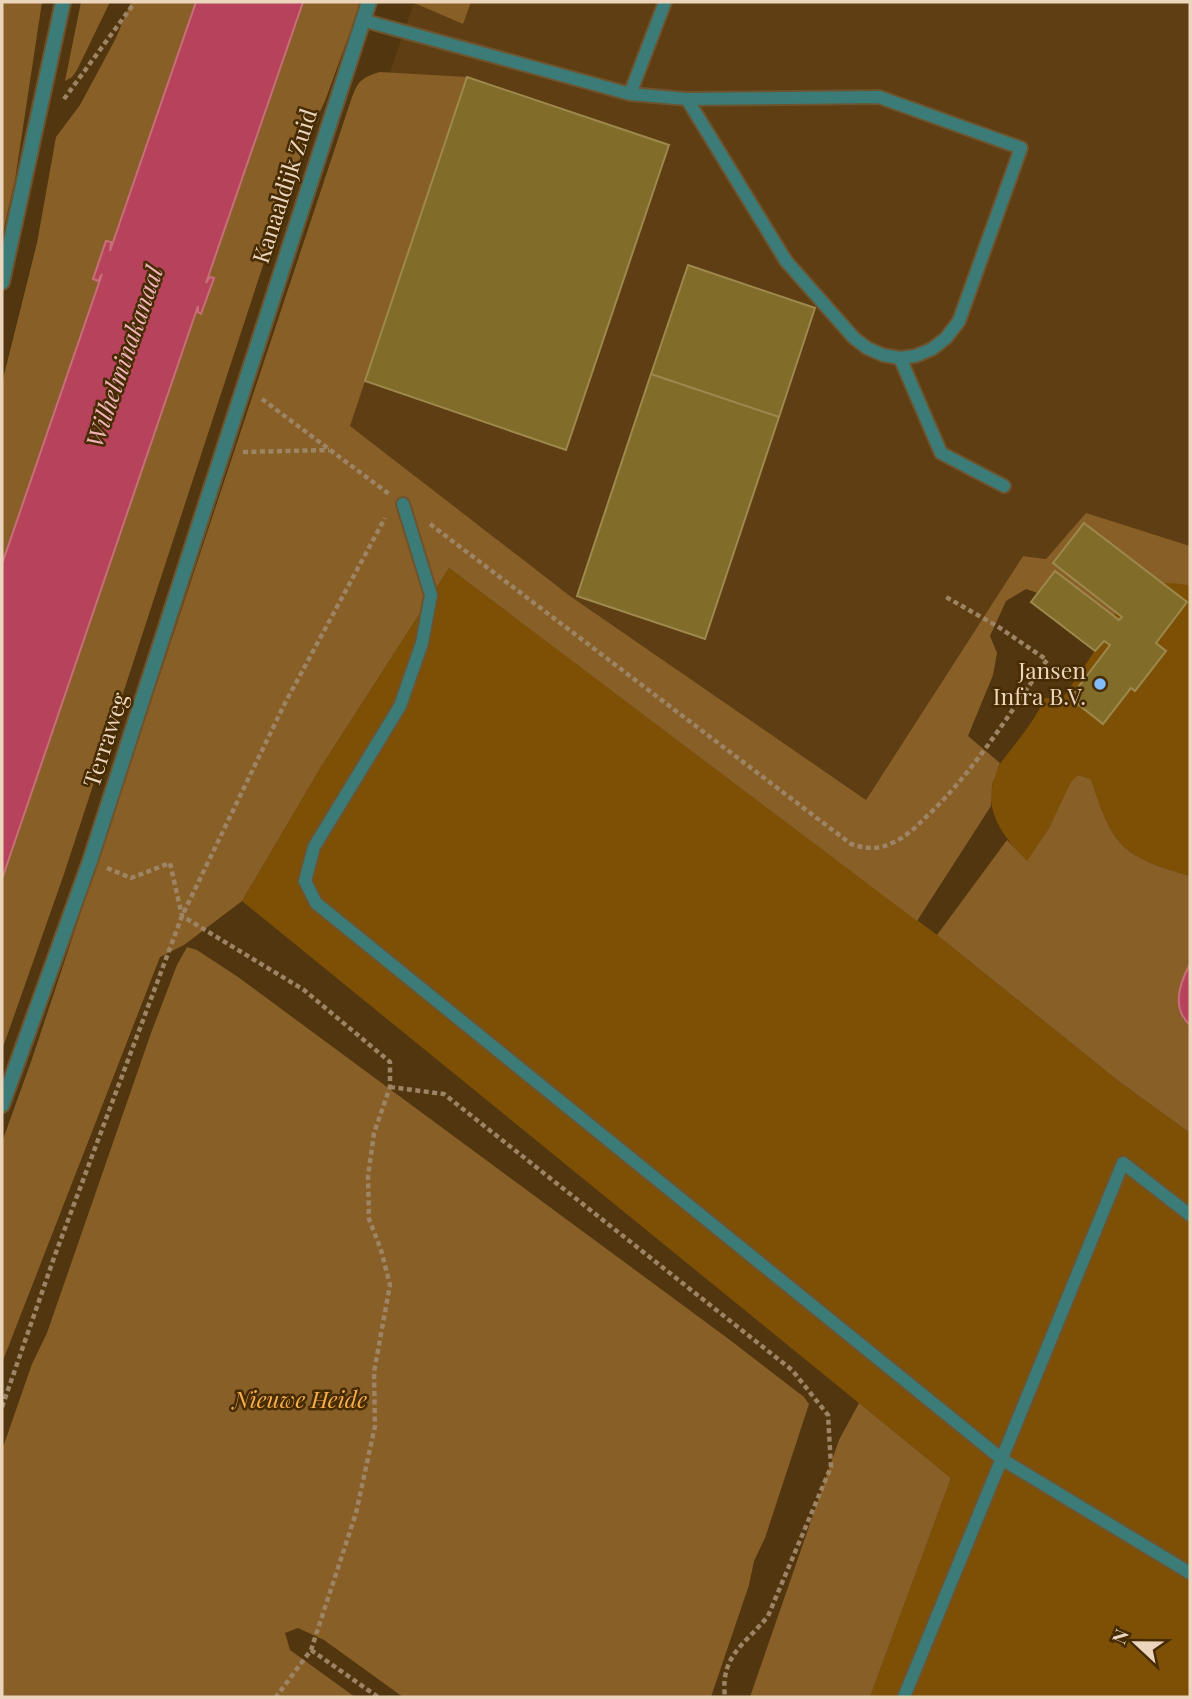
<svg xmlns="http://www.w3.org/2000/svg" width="1192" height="1699" font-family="'Playfair Display',serif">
<rect width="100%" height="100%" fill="#51360f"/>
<path fill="#5e3e12" d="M414,2H1190V546L1086,514L1046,559L1023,556L866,800L570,596L286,378Z"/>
<path fill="#7d5005" d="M449,568L937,935L1121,1083L1190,1133V1697H870L951,1478L242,901L321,767Z
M1171,581L1190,586V876C1121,856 1113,847 1091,779L1078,775L1049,828L1027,862C1004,837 982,811 995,776C997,771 999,765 1002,761C1018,740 1034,722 1045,698L1062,699L1098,646L1070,624L1121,604L1142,587Z"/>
<path fill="#895f28" d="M2,2H42L15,180L2,237Z
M81,2H110L77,70L72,77L65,81Z
M131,2H196L110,251L106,241L94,279L102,273L2,564V383L37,243L56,137L80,105L116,38Z
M303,2H361L325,101L307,139L268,250L64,874L2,1050V879Z
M412,2H471L463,24Z
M380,72L467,77L350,426L570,596L866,800L1023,556L1046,559L1086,513L1190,546V586C1156,577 1130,588 1112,619L1026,589L1006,601L990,636L997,653L993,675L968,736L1000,763L992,785L991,806L917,921L449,568L321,767L242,901L184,945L160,957L2,1363V1142L32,1059L350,103C357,83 359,78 380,72Z
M1078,775L1091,779C1113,847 1121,856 1190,876V964L1185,974L1183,1019L1190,1025V1133L1121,1083L937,935L1007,840L1027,861L1049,828L1071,782Z
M187,947L197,950L238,977L730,1340L804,1397L809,1404L765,1538L754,1561L749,1585L711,1697H403L324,1640L298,1628L285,1633L290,1650L355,1697H2V1450L32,1364L47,1333L151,1033L177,965Z
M859,1403L951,1478L870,1697H750L839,1440Z"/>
<path fill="#b6435b" stroke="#c66f78" stroke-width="2" d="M196,2H303L206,283L210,277L214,278L201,314L198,312V306L2,879V564L102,274L98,281L93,279L106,241L111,242L110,251Z
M1190,964V1025C1171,1008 1179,984 1190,964Z"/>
<path fill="#826c2a" stroke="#9d894e" stroke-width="2" d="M467,77L669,145L566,450L365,381Z
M688,265L815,308L779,417L651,374Z
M651,374L779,417L705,639L577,596Z
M1084,523L1187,602L1156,643L1166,651L1135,691L1131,688L1103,724L1070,698L1110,645L1104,641L1095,651L1031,602L1055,571L1119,620L1122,617L1053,563Z"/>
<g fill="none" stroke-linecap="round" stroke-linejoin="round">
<g stroke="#6d532e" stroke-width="16">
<path id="service" d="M362,20L630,94L687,99L879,97L1021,148L959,321L946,338L932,349L915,356L900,358L883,355L867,348L854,338L786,261L687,99
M630,94L665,2
M900,358L941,453L1004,486
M403,504L431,595L422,643L400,706L314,847L305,881L316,903L1003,1460L1190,1573
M904,1697L1123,1163L1190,1215"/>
</g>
<g stroke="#6d532e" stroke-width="18">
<path id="minor" d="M2,1105L90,861L369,2"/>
</g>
<g stroke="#6d532e" stroke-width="18">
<path id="tertiary" d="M2,282L63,2"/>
</g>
<path stroke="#9c8464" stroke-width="4.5" stroke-dasharray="5 3.5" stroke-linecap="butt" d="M64,99L135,2
M262,399L389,494
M243,452L329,450
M430,524L851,844C866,849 878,850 892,843C906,837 916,827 926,817C974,772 1009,714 1047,660L997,626L946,597
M107,868L131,878L170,863L182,916L304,990L390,1062V1087L374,1133L368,1176L369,1219L381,1250L390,1285L374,1372L375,1426L356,1513L311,1650L276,1697
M390,1087L444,1094L792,1370L828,1415L831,1467L768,1616C745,1645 720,1655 725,1697
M2,1407L55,1255L182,916L284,705L385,518
M311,1650L378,1697"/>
<use href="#service" stroke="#3b7c78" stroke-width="12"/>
<use href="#minor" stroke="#3b7c78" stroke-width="14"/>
<use href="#tertiary" stroke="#3b7c78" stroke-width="14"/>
</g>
<circle fill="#82bcfa" stroke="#462b03" stroke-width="2.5" cx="1100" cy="684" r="7"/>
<g text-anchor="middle" stroke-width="5" stroke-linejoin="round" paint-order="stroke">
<g font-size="23" fill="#ebd6bd" stroke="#462b03">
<text transform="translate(285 186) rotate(-72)" y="8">Kanaaldijk Zuid</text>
<text transform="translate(106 740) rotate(-72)" y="8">Terraweg</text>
</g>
<g font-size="23" fill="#ebd6bd" stroke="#462b03" text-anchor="end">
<text x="1086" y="679">Jansen<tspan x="1086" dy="26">Infra B.V.</tspan></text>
</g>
<g font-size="23" font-style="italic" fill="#f8ae4a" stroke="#462b03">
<text x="300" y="1408">Nieuwe Heide</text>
</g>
<g font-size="24" font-style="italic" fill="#f1b4bb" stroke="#462b03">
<text transform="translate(125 357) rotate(-71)" y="8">Wilhelminakanaal</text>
</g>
</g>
<rect width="1192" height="1699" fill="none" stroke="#ebd6bd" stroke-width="7"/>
<g transform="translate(1136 1643) rotate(292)" stroke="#462b03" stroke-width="5" paint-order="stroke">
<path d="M0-5L12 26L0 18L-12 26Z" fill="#ebd6bd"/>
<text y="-10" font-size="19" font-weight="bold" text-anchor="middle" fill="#ebd6bd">N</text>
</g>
</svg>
